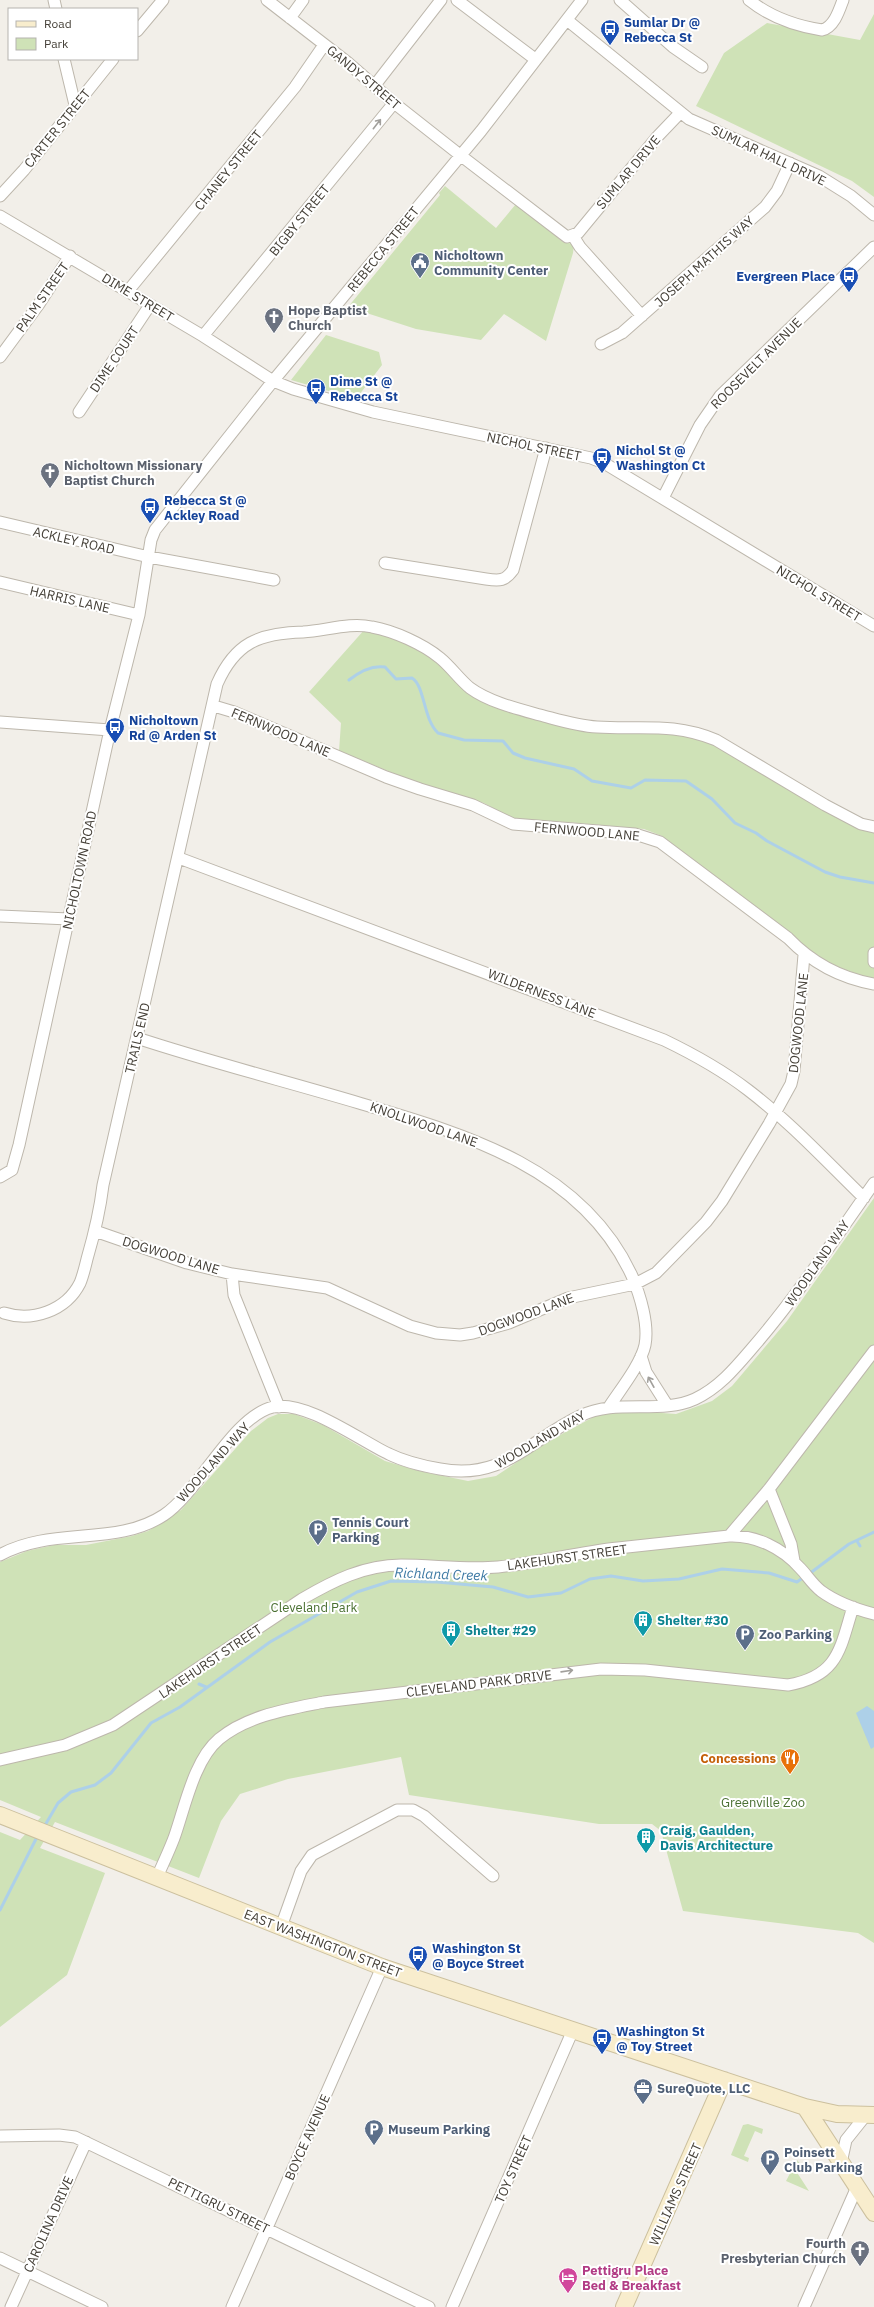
<svg xmlns="http://www.w3.org/2000/svg" width="874" height="2307" font-family="'IBM Plex Sans',sans-serif">
<rect width="100%" height="100%" fill="#f2efe9"/>
<path fill="#cfe2b7" d="M874,14V197L852,181L696,106L724,53L767,23L860,40Z
M445,186L496,228L516,204L563,242L574,244L573,253L546,341L504,314L481,340L416,329L348,307L440,195L439,193Z
M326,335L379,352L382,365L356,399L291,380Z
M365,629L400,640L435,655L471,692L544,719L695,735L874,829V980L827,963L809,951L768,916L662,836L644,829L567,822L515,820L484,803L410,780L339,751L341,723L309,692Z
M874,1198V1943L858,1933L683,1911L661,1831L652,1824H599L409,1795L401,1757L288,1779L240,1794L221,1821L199,1878L55,1822L40,1848L105,1873L67,1975L0,2027V1832L20,1840L41,1817L0,1800V1562L27,1551L54,1545H86L132,1536L148,1531L181,1510L251,1431L268,1418L278,1414H294L323,1425L385,1461L419,1471L468,1481L496,1476L547,1442L599,1414L634,1411L676,1414L712,1401L732,1386L787,1321Z
M748,2124L763,2129L762,2134L755,2131L744,2156L749,2158L748,2162L731,2155L743,2125Z
M797,2160L802,2166L796,2171L809,2191L786,2181Z"/>
<path fill="#add0e8" d="M867,1706L874,1711V1747L871,1749L856,1713Z"/>
<g fill="none" stroke-linecap="round" stroke-linejoin="round">
<path stroke="#add0e8" stroke-width="3" d="M349,680C359,672 372,665 385,667L396,679L412,678C425,686 423,719 438,733L464,740L503,741L513,753L525,758L574,769L592,781L631,788L645,780L686,781L712,799L735,823L756,833L767,841L825,872L840,877L874,883
M857,1541L860,1546
M809,1574L849,1544L874,1532
M199,1684L206,1687
M44,1827L58,1803L71,1792L95,1785L111,1773L151,1723L180,1707L270,1642L357,1592L391,1581L437,1582L493,1587L528,1597L561,1593L590,1579L611,1576L643,1581L679,1579L722,1569L769,1573L797,1582L804,1577
M0,1910L38,1835"/>
<g stroke="#bdb7ac" stroke-width="13">
<path id="street" d="M54,0L56,9
M267,0L347,62L394,103L460,155L567,237L578,233L658,136L680,113
M457,0L535,59
M620,0L673,47L702,67
M749,0C769,16 796,26 822,30C834,27 839,11 843,0
M290,18L303,0
M567,20L689,119L819,176L851,196L874,215
M137,31L163,0
M64,59L75,105
M375,85L441,0
M0,196L24,170L113,59
M0,216L203,336L273,381L293,389L373,412L591,458L604,463L874,626
M573,236L580,247L642,316
M128,291L295,87L324,45
M203,336L394,103
M601,344L622,333L765,207L777,191L790,163
M0,357L39,304L70,256
M79,412L150,305
M663,498L700,425L720,396L874,247
M0,522L149,557L274,580
M385,563L486,579C500,581 505,581 513,570L546,448
M0,582L139,615
M214,706L234,712L386,777L420,789L473,805L513,824L635,834L660,842L788,938C812,963 840,978 874,984
M0,722L110,730
M179,858L664,1040C693,1054 722,1070 748,1090C790,1122 826,1161 864,1198
M0,916L69,919
M874,953V962
M137,1038C210,1062 285,1081 359,1103C464,1134 582,1167 632,1276C640,1295 649,1324 645,1345C641,1364 620,1390 609,1407
M0,1177L12,1170L19,1145L110,730L139,615L151,540L155,530L273,381L481,131L582,0
M95,1231L187,1263L232,1274L327,1288L410,1326L436,1333L460,1335L473,1333L509,1323L568,1298L635,1284L656,1273L706,1222L722,1201L769,1124L791,1084L794,1071L804,955
M232,1274L234,1295L279,1407
M4,1313C32,1322 66,1311 80,1283C83,1276 85,1267 87,1259C94,1235 100,1210 103,1185L217,684C235,643 259,633 303,632C325,631 349,622 372,627C394,631 423,644 440,658C451,667 459,679 470,688C489,702 518,709 540,715C559,720 577,726 597,727C641,730 672,722 716,740L825,805L861,824L874,827
M641,1356L646,1372L667,1405
M769,1489L791,1544L794,1561
M729,1536C756,1535 782,1548 800,1568C807,1575 812,1584 821,1591C836,1602 855,1609 874,1614
M0,1555C52,1526 116,1547 164,1515C199,1492 232,1417 273,1407C306,1400 359,1440 389,1454C405,1462 423,1466 440,1469C503,1481 529,1440 580,1416C617,1398 660,1415 695,1399C720,1387 736,1367 754,1346C798,1295 835,1238 874,1183
M0,1760L65,1745L113,1725L302,1599C333,1581 364,1565 401,1565C433,1565 466,1570 498,1567C538,1563 578,1552 618,1548C655,1544 692,1540 729,1536L769,1489L874,1351
M157,1877C163,1864 169,1851 174,1838C185,1807 194,1760 219,1739C248,1715 289,1709 324,1702L601,1669L645,1670L788,1685C839,1676 840,1648 853,1607
M281,1927L301,1871L312,1855L397,1810H413L424,1816L493,1876
M0,2136L59,2135L75,2137L429,2307
M841,2163L846,2140L866,2115
M0,2258L102,2307
M11,2307L86,2142
M232,2307L382,1967
M452,2307L573,2030
M804,2307L857,2187"/>
</g>
<g stroke="#ccc09e" stroke-width="18">
<path id="secondary" d="M0,1815L382,1967L805,2107L837,2114L874,2115
M805,2107L874,2213
M624,2307L724,2080"/>
</g>
<use href="#street" stroke="#fff" stroke-width="11"/>
<use href="#secondary" stroke="#f8edcd" stroke-width="16"/>
</g>
<defs><path id="oneway-shaft" d="M-6 0H5M1.5-3L5.5 0L1.5 3" fill="none" stroke-width="1.6" stroke-linecap="round" stroke-linejoin="round"/></defs>
<g stroke="#a2a09c">
<use href="#oneway-shaft" transform="translate(377 124) rotate(-52)"/>
<use href="#oneway-shaft" transform="translate(651 1382) rotate(-119)"/>
<use href="#oneway-shaft" transform="translate(567 1671) rotate(-8)"/>
</g>
<defs>
<g id="bus-pin" transform="scale(1)"><path d="M0 17L-7.5 6A9.5 9.5 0 1 1 7.5 6Z" fill="#1a4fb4" stroke="#fff"/><path d="M-5-6H5V4H4V6H2V4H-2V6H-4V4H-5ZM-3.5-4V0h7V-4ZM-3.5 1.2v1.5H-2V1.2ZM2 1.2v1.5H3.5V1.2Z" fill="#fff"/></g>
<g id="civic-pin" transform="scale(1)"><path d="M0 17L-7.5 6A9.5 9.5 0 1 1 7.5 6Z" fill="#5c6f8a" stroke="#fff"/><path d="M-.6-6.5H3V-4.5H.6V-3L4-1V1h2V6H-6V1h2V-1L-.6-3ZM-1.2 2.5V6h2.4V2.5Z" fill="#fff"/></g>
<g id="church-pin" transform="scale(1)"><path d="M0 17L-7.5 6A9.5 9.5 0 1 1 7.5 6Z" fill="#6b7280" stroke="#fff"/><path d="M-1.2-6h2.4v3.5h3.3v2.4h-3.3V6h-2.4V-.1h-3.3v-2.4h3.3Z" fill="#fff"/></g>
<g id="parking-pin" transform="scale(1)"><path d="M0 17L-7.5 6A9.5 9.5 0 1 1 7.5 6Z" fill="#5c6f8a" stroke="#fff"/><path d="M-3.5-5.5H1a3.5 3.5 0 0 1 0 7H-1V5.5H-3.5ZM-1-3.4V-.6H.8a1.4 1.4 0 0 0 0-2.8Z" fill="#fff"/></g>
<g id="building-pin" transform="scale(1)"><path d="M0 17L-7.5 6A9.5 9.5 0 1 1 7.5 6Z" fill="#0f9aa8" stroke="#fff"/><path d="M-4-6H4V6H1V3H-1V6H-4ZM-2.5-4.3h1.7v1.8h-1.7ZM.8-4.3h1.7v1.8H.8ZM-2.5-1h1.7V.8h-1.7ZM.8-1h1.7V.8H.8Z" fill="#fff"/></g>
<g id="restaurant-pin" transform="scale(1)"><path d="M0 17L-7.5 6A9.5 9.5 0 1 1 7.5 6Z" fill="#e8710a" stroke="#fff"/><path d="M-5-6h1v4h1v-4h1v4h1v-4h1v5L-1.5 .5V6h-2V.5L-5-1ZM5-6V6H3V1.5H1.5Q1.5-4 5-6Z" fill="#fff"/></g>
<g id="office-pin" transform="scale(1)"><path d="M0 17L-7.5 6A9.5 9.5 0 1 1 7.5 6Z" fill="#5c6f8a" stroke="#fff"/><path d="M-6-3h4V-5.5h4V-3h4V5H-6ZM-1-4.5V-3h2v-1.5ZM-6 0V1H6V0Z" fill="#fff"/></g>
<g id="hotel-pin" transform="scale(1)"><path d="M0 17L-7.5 6A9.5 9.5 0 1 1 7.5 6Z" fill="#d1479c" stroke="#fff"/><path d="M-6-4.5h1.5V1H6V5H4.5V3h-9V5H-6ZM-4 0a1.8 1.8 0 1 1 3.6 0ZM.5 0V-2.5h3Q6-2.5 6 0Z" fill="#fff"/></g>
</defs>
<g fill-rule="evenodd">
<use href="#bus-pin" x="610" y="29"/>
<use href="#civic-pin" x="420" y="262"/>
<use href="#bus-pin" x="849" y="276"/>
<use href="#church-pin" x="274" y="317"/>
<use href="#bus-pin" x="316" y="388"/>
<use href="#bus-pin" x="602" y="457"/>
<use href="#church-pin" x="50" y="472"/>
<use href="#bus-pin" x="150" y="507"/>
<use href="#bus-pin" x="115" y="727"/>
<use href="#parking-pin" x="318" y="1529"/>
<use href="#building-pin" x="643" y="1620"/>
<use href="#building-pin" x="451" y="1630"/>
<use href="#parking-pin" x="745" y="1634"/>
<use href="#restaurant-pin" x="790" y="1758"/>
<use href="#building-pin" x="646" y="1837"/>
<use href="#bus-pin" x="418" y="1955"/>
<use href="#bus-pin" x="602" y="2038"/>
<use href="#office-pin" x="643" y="2088"/>
<use href="#parking-pin" x="374" y="2129"/>
<use href="#parking-pin" x="770" y="2159"/>
<use href="#church-pin" x="860" y="2250"/>
<use href="#hotel-pin" x="568" y="2277"/>
</g>
<g text-anchor="middle" stroke-width="4" stroke-linejoin="round" paint-order="stroke">
<g font-size="13" font-weight="bold" fill="#164399" stroke="#fff" text-anchor="start">
<text x="624" y="27">Sumlar Dr @<tspan x="624" dy="15">Rebecca St</tspan></text>
<text x="835" y="281" text-anchor="end">Evergreen Place</text>
<text x="330" y="386">Dime St @<tspan x="330" dy="15">Rebecca St</tspan></text>
<text x="616" y="455">Nichol St @<tspan x="616" dy="15">Washington Ct</tspan></text>
<text x="164" y="505">Rebecca St @<tspan x="164" dy="15">Ackley Road</tspan></text>
<text x="129" y="725">Nicholtown<tspan x="129" dy="15">Rd @ Arden St</tspan></text>
<text x="432" y="1953">Washington St<tspan x="432" dy="15">@ Boyce Street</tspan></text>
<text x="616" y="2036">Washington St<tspan x="616" dy="15">@ Toy Street</tspan></text>
</g>
<g font-size="13" fill="#454038" stroke="#fff">
<text transform="translate(364 77) rotate(40)" y="5">GANDY STREET</text>
<text transform="translate(57 128) rotate(-51)" y="5">CARTER STREET</text>
<text transform="translate(769 155) rotate(25)" y="5">SUMLAR HALL DRIVE</text>
<text transform="translate(228 170) rotate(-51)" y="5">CHANEY STREET</text>
<text transform="translate(628 172) rotate(-50)" y="5">SUMLAR DRIVE</text>
<text transform="translate(299 220) rotate(-51)" y="5">BIGBY STREET</text>
<text transform="translate(383 249) rotate(-51)" y="5">REBECCA STREET</text>
<text transform="translate(704 261) rotate(-42)" y="5">JOSEPH MATHIS WAY</text>
<text transform="translate(42 297) rotate(-55)" y="5">PALM STREET</text>
<text transform="translate(138 297) rotate(31)" y="5">DIME STREET</text>
<text transform="translate(114 359) rotate(-56)" y="5">DIME COURT</text>
<text transform="translate(756 363) rotate(-45)" y="5">ROOSEVELT AVENUE</text>
<text transform="translate(534 446) rotate(12)" y="5">NICHOL STREET</text>
<text transform="translate(74 540) rotate(13)" y="5">ACKLEY ROAD</text>
<text transform="translate(819 593) rotate(31)" y="5">NICHOL STREET</text>
<text transform="translate(70 599) rotate(13)" y="5">HARRIS LANE</text>
<text transform="translate(281 732) rotate(23)" y="5">FERNWOOD LANE</text>
<text transform="translate(587 831) rotate(5)" y="5">FERNWOOD LANE</text>
<text transform="translate(79 870) rotate(-78)" y="5">NICHOLTOWN ROAD</text>
<text transform="translate(542 993) rotate(21)" y="5">WILDERNESS LANE</text>
<text transform="translate(798 1023) rotate(-84)" y="5">DOGWOOD LANE</text>
<text transform="translate(137 1038) rotate(-77)" y="5">TRAILS END</text>
<text transform="translate(424 1124) rotate(19)" y="5">KNOLLWOOD LANE</text>
<text transform="translate(171 1255) rotate(17)" y="5">DOGWOOD LANE</text>
<text transform="translate(817 1263) rotate(-55)" y="5">WOODLAND WAY</text>
<text transform="translate(526 1314) rotate(-20)" y="5">DOGWOOD LANE</text>
<text transform="translate(540 1439) rotate(-30)" y="5">WOODLAND WAY</text>
<text transform="translate(213 1462) rotate(-48)" y="5">WOODLAND WAY</text>
<text transform="translate(567 1557) rotate(-8)" y="5">LAKEHURST STREET</text>
<text transform="translate(210 1661) rotate(-34)" y="5">LAKEHURST STREET</text>
<text transform="translate(479 1683) rotate(-7)" y="5">CLEVELAND PARK DRIVE</text>
<text transform="translate(323 1943) rotate(21)" y="5">EAST WASHINGTON STREET</text>
<text transform="translate(307 2137) rotate(-66)" y="5">BOYCE AVENUE</text>
<text transform="translate(513 2169) rotate(-66)" y="5">TOY STREET</text>
<text transform="translate(675 2194) rotate(-66)" y="5">WILLIAMS STREET</text>
<text transform="translate(219 2205) rotate(26)" y="5">PETTIGRU STREET</text>
<text transform="translate(48 2224) rotate(-66)" y="5">CAROLINA DRIVE</text>
</g>
<g font-size="13" font-weight="bold" fill="#4e5e75" stroke="#fff" text-anchor="start">
<text x="434" y="260">Nicholtown<tspan x="434" dy="15">Community Center</tspan></text>
<text x="332" y="1527">Tennis Court<tspan x="332" dy="15">Parking</tspan></text>
<text x="759" y="1639">Zoo Parking</text>
<text x="657" y="2093">SureQuote, LLC</text>
<text x="388" y="2134">Museum Parking</text>
<text x="784" y="2157">Poinsett<tspan x="784" dy="15">Club Parking</tspan></text>
</g>
<g font-size="13" font-weight="bold" fill="#5b616d" stroke="#fff" text-anchor="start">
<text x="288" y="315">Hope Baptist<tspan x="288" dy="15">Church</tspan></text>
<text x="64" y="470">Nicholtown Missionary<tspan x="64" dy="15">Baptist Church</tspan></text>
<text x="846" y="2248" text-anchor="end">Fourth<tspan x="846" dy="15">Presbyterian Church</tspan></text>
</g>
<g font-size="13" fill="#4a7032" stroke="#fff">
<text x="314" y="1612">Cleveland Park</text>
<text x="763" y="1807">Greenville Zoo</text>
</g>
<g font-size="13" font-weight="bold" fill="#0d838f" stroke="#fff" text-anchor="start">
<text x="657" y="1625">Shelter #30</text>
<text x="465" y="1635">Shelter #29</text>
<text x="660" y="1835">Craig, Gaulden,<tspan x="660" dy="15">Davis Architecture</tspan></text>
</g>
<g font-size="13" font-weight="bold" fill="#c56008" stroke="#fff" text-anchor="end">
<text x="776" y="1763">Concessions</text>
</g>
<g font-size="13" font-weight="bold" fill="#b23c85" stroke="#fff" text-anchor="start">
<text x="582" y="2275">Pettigru Place<tspan x="582" dy="15">Bed &amp; Breakfast</tspan></text>
</g>
<g font-size="14" font-style="italic" fill="#3e7aa4" stroke="#fff">
<text transform="translate(441 1574) rotate(2)" y="5">Richland Creek</text>
</g>
</g>
<rect x="8" y="8" width="130" height="52" fill="#ffffff" stroke="#b5b3af"/>
<rect x="16" y="21" width="20" height="6" fill="#f8edcd" stroke="#b5b3af"/>
<text x="44" y="28" font-size="12" fill="#454038">Road</text>
<rect x="16" y="38" width="20" height="12" fill="#cfe2b7" stroke="#b5b3af"/>
<text x="44" y="48" font-size="12" fill="#454038">Park</text>
</svg>
